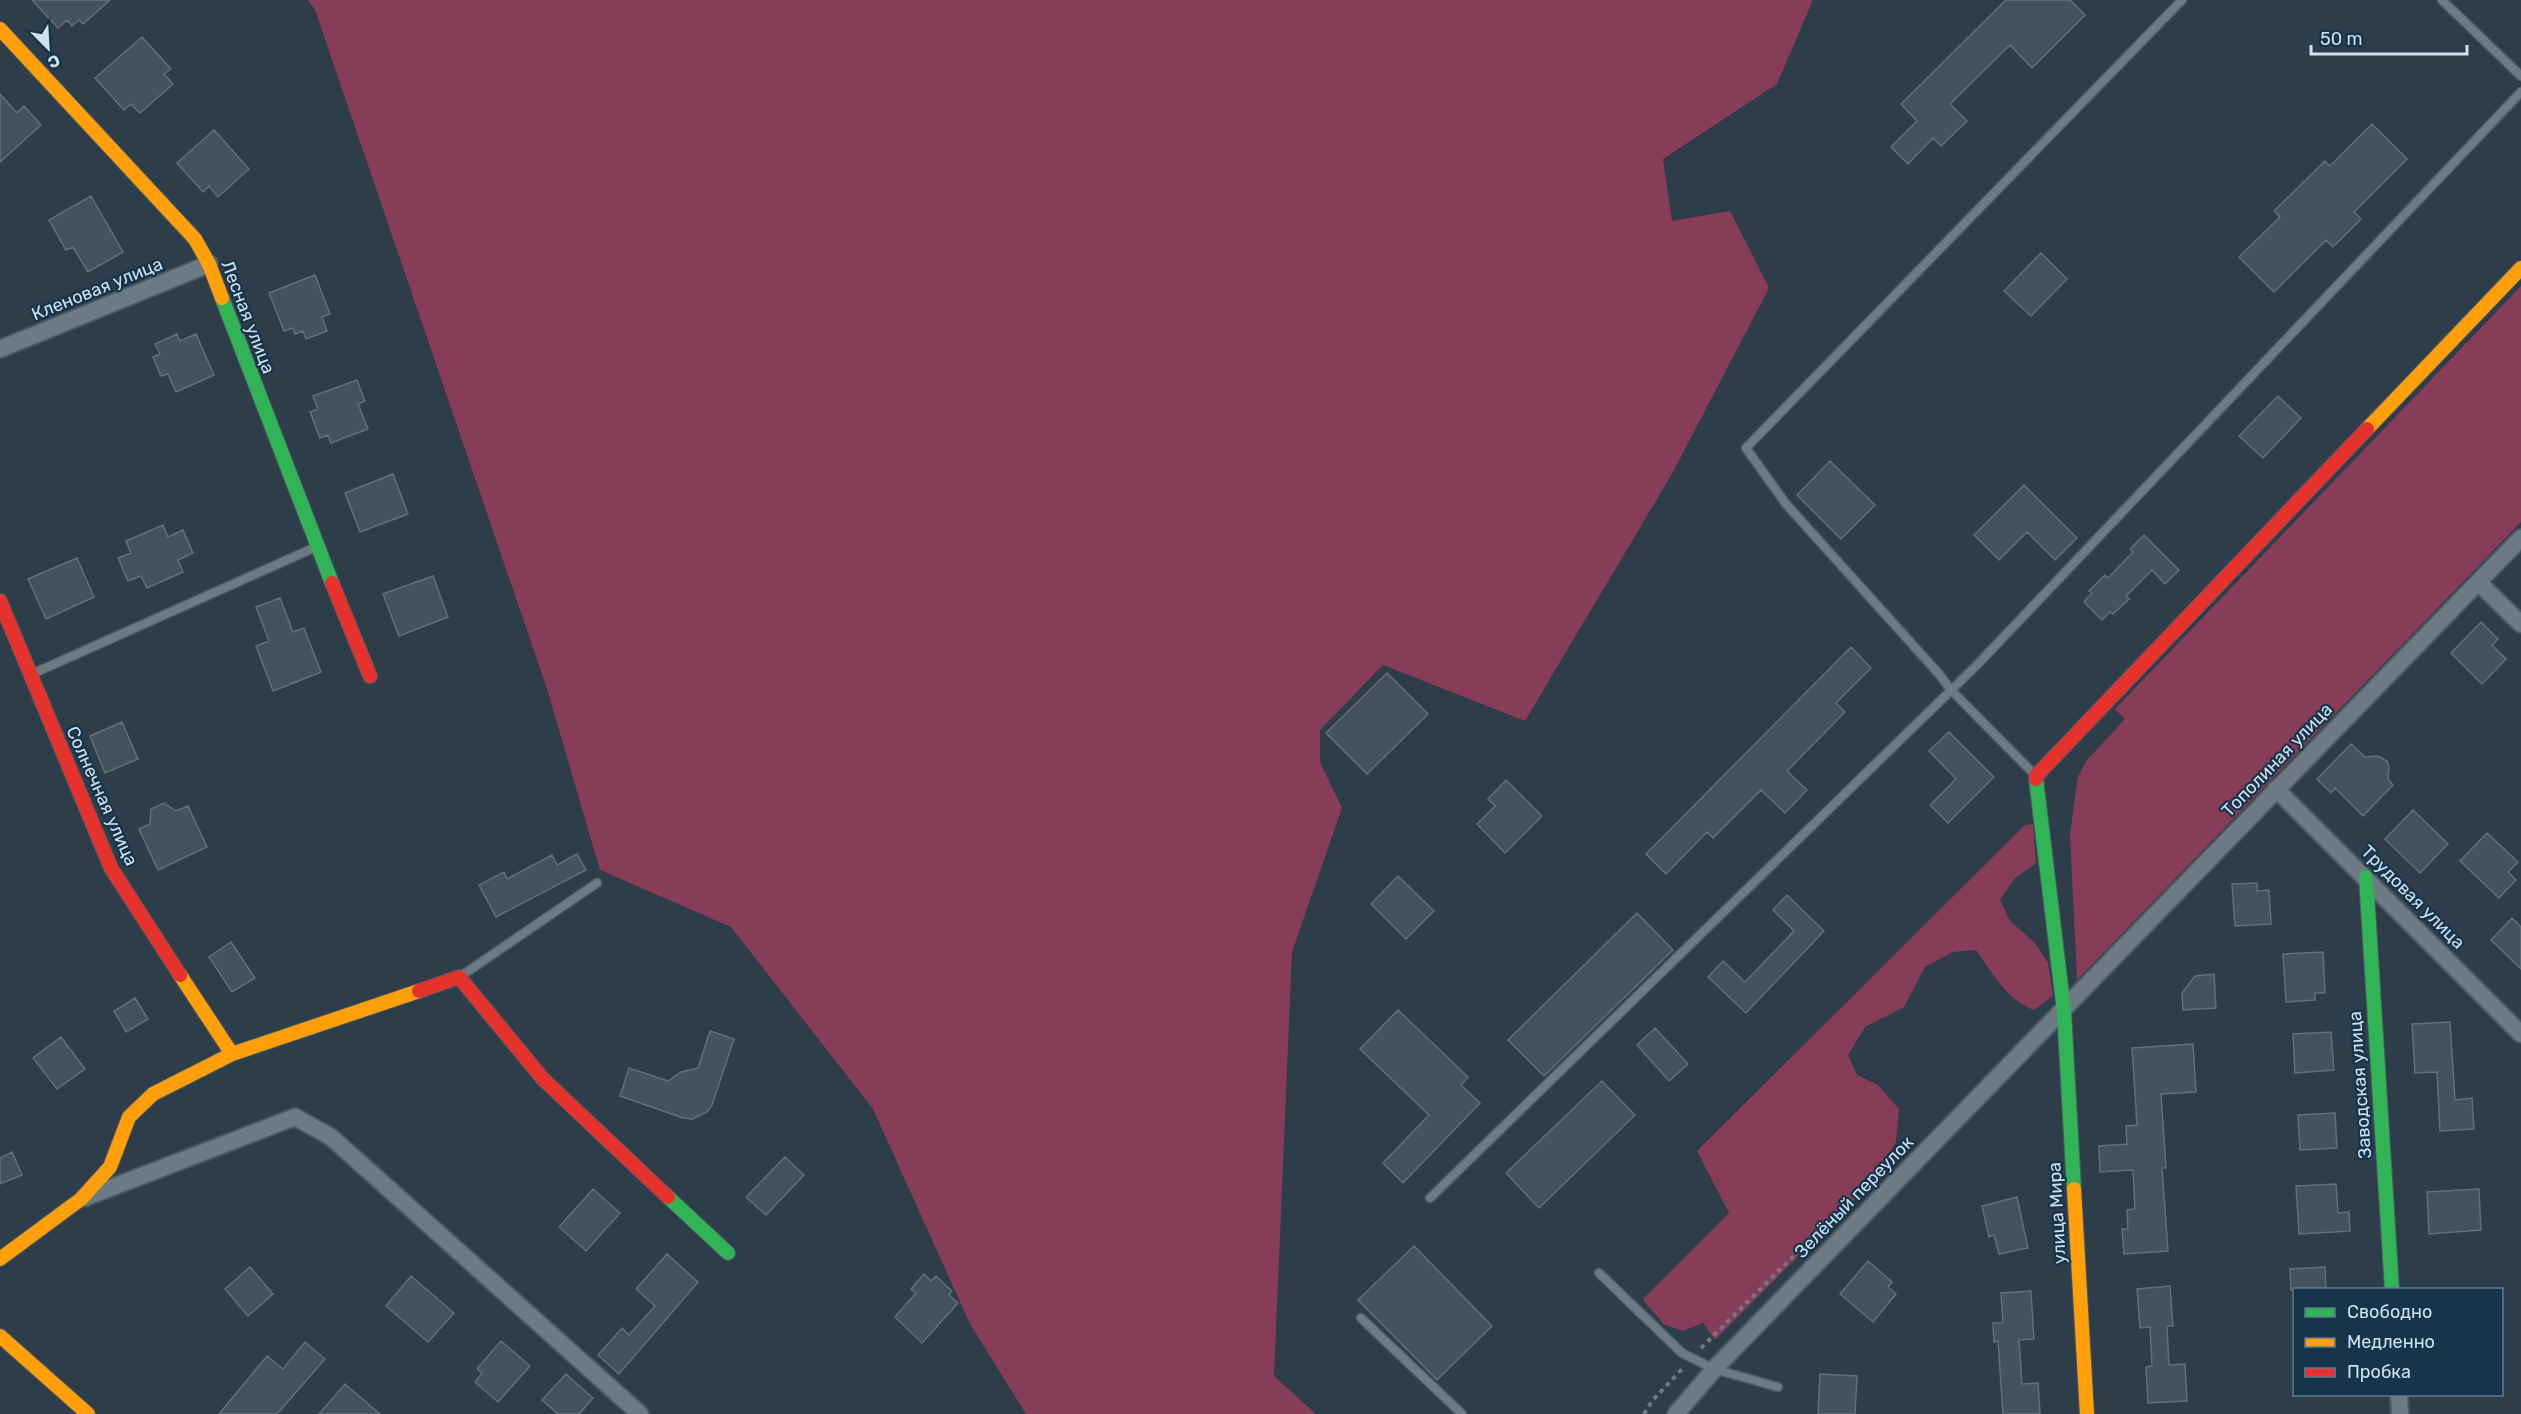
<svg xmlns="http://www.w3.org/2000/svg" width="2521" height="1414" font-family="Rubik,sans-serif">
<rect width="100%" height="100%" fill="#2d3d49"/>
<path fill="#873c57" d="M308,0H1813L1777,84L1663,159L1672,221L1730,211L1769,288L1673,472L1525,721L1383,665L1320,730V762L1342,808L1292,952L1274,1376L1316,1414H1026L970,1324L873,1109L731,927L600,870L547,689L315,10Z
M2521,286V522L2077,980L2070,834L2078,776L2087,760L2125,719L2115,709Z
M2033,824L2036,863L2014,879L2000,900L2010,921L2035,943L2048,963L2053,996L2034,1010C2007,1001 1992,972 1976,950L1953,952L1925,967L1904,1007L1865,1027L1848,1055L1857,1075L1878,1085L1899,1109L1896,1142L1874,1180L1715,1340L1703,1323L1683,1331L1663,1324C1657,1314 1649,1309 1643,1299L1729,1213L1697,1151L2025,825Z"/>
<path fill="#44525b" stroke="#607078" stroke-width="1.5" d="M32,0H110L83,24L79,20L72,26L67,20L58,28Z
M2006,0H2070L2085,15L2032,68L2010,45L1950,104L1967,121L1941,146L1933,138L1908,164L1891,147L1917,121L1901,104Z
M142,37L171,69L164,74L173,84L140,113L131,104L124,110L95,78Z
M0,94L17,113L24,106L41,125L0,162Z
M2372,124L2407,159L2354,212L2361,219L2333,247L2326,240L2274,292L2239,257L2280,217L2274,211L2325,161L2330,166Z
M214,130L249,169L218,197L209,186L203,192L177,163Z
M91,196L123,252L88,272L73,247L66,250L49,220Z
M2041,253L2067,279L2031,316L2004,291Z
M315,275L330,314L322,317L327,331L306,339L303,331L295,334L293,328L284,331L269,293Z
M177,334L180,341L196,334L214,375L176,392L168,374L161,376L153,357L160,354L155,344Z
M357,380L365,401L358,404L368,429L331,443L328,435L320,438L310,412L318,409L313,396Z
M2278,396L2301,418L2263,458L2239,436Z
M1830,461L1875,505L1841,539L1797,495Z
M393,474L408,514L360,532L345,493Z
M2024,485L2077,538L2055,560L2027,532L1999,560L1974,535Z
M163,525L168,537L183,530L193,553L178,560L183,572L147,588L141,576L128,581L118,558L131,553L126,541Z
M2144,535L2179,570L2165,584L2152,570L2126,596L2129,599L2113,614L2110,612L2102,620L2084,602L2092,593L2089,591L2105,575L2108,578L2133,552L2130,549Z
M77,558L94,597L46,619L28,579Z
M433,576L448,617L399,636L383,594Z
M280,598L293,632L304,628L321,672L273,691L256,646L269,641L256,607Z
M2481,622L2498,639L2492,645L2506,659L2482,684L2451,653Z
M1851,647L1871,668L1836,703L1845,712L1787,771L1807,790L1785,813L1761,790L1713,838L1707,832L1666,874L1646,854Z
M1387,673L1428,714L1367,774L1326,733Z
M122,722L138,759L105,773L90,736Z
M1949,732L1994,777L1948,823L1930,805L1956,779L1929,751Z
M2351,744L2365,757L2378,756L2387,761L2389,767L2388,779L2393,785L2363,816L2335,788L2331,793L2317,779Z
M1506,780L1542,816L1505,853L1477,824L1495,806L1488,799Z
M164,803L176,811L188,806L207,847L158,870L139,829L150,824L151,809Z
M2413,810L2448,844L2420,873L2385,839Z
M2487,833L2518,862L2508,872L2516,880L2499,898L2460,861Z
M577,854L586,870L496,917L479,885L504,872L507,879L552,855L557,865Z
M1398,876L1434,911L1406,939L1371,904Z
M2257,883V891L2269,890L2271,924L2235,926L2232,884Z
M1787,895L1824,931L1746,1013L1708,977L1723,961L1745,982L1794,931L1773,910Z
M1637,913L1673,950L1544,1076L1508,1040Z
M2512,918L2521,927V969L2491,940Z
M231,942L255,978L232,992L209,957Z
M2323,952L2325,993H2315V1000L2286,1002L2283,954Z
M2214,974L2216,1008L2183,1010L2182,993L2195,976Z
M135,998L148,1019L126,1032L114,1011Z
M1398,1010L1468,1077L1461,1085L1480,1103L1403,1183L1383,1163L1429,1115L1360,1049Z
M2450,1022L2455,1100L2472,1098L2474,1129L2440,1131L2437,1072L2415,1073L2412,1024Z
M1655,1028L1688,1064L1669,1081L1637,1045Z
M710,1031L734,1039L712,1105L707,1112L692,1119L683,1118L620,1096L629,1068L668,1081L681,1072L698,1068Z
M2331,1032L2334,1070L2295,1073L2293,1034Z
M61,1037L85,1069L57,1089L33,1058Z
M2193,1044L2196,1092L2161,1094L2166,1168H2162L2168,1251L2124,1254L2122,1229H2128L2127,1210L2135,1209L2133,1170L2100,1172L2099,1146L2127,1144L2126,1126L2137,1125L2132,1048Z
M1602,1081L1635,1115L1539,1208L1506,1173Z
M2335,1113L2337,1148L2300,1150L2298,1115Z
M12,1152L22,1175L0,1184V1158Z
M785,1157L804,1175L766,1215L746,1197Z
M2336,1184L2338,1213L2349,1212L2350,1231L2299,1234L2296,1186Z
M593,1189L620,1213L586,1251L559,1227Z
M2479,1189L2481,1230L2429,1234L2427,1192Z
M2017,1197L2028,1248L1999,1254L1994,1235L1989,1237L1982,1206Z
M1414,1246L1492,1326L1437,1380L1358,1300Z
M667,1254L698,1282L619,1374L598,1355L622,1328L629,1335L655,1306L636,1289Z
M1868,1261L1892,1282L1888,1287L1896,1294L1873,1322L1840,1294Z
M250,1267L273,1294L248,1316L225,1289Z
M2325,1267L2326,1290H2291L2290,1269Z
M924,1274L931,1281L936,1276L952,1291L949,1295L958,1303L922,1343L895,1317L916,1293L911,1289Z
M411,1276L454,1313L428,1342L386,1306Z
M2170,1286L2173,1326H2167L2169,1365L2185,1364L2187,1401L2148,1403L2146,1367L2152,1366L2150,1327L2140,1328L2137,1289Z
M2031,1291L2034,1339L2019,1340L2022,1384L2038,1383L2040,1414H2003L1998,1341L1994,1342L1993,1323H2003L2001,1293Z
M501,1341L530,1366L498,1402L475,1382L482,1373L477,1369Z
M305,1342L325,1359L277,1414H219L267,1356L283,1369Z
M566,1374L593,1398L579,1414H558L542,1400Z
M1820,1374L1857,1376L1855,1414H1818Z
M345,1384L380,1414H319Z"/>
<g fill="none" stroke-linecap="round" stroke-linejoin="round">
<g stroke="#4b5963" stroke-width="11">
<path id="lane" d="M2442,0L2521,76
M32,674L316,547
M2035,775L1951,690L1939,674L1786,504L1746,448L2182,0
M461,976L597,883
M1430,1198L1977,665L2521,92
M1599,1273L1682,1353L1714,1369L1778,1387
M1361,1318L1462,1414"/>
</g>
<g stroke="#4b5963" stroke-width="20">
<path id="street" d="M0,349L209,264
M2478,582L2521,624
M2276,789L2521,1034
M84,1198L295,1117L331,1137L640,1414
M2399,1394L2400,1414
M1676,1414L1718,1365L2521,538"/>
</g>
<g stroke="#4b5963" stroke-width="16">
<path id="fast" d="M222,298L332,583
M2036,779L2064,1011L2074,1189
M2366,877L2392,1290
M668,1197L728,1253"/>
</g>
<g stroke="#4b5963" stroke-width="16">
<path id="slow" d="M0,29L195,239L209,264L222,298
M2367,429L2521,268
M180,975L232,1054
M2074,1189L2087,1414
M0,1259L81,1199L110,1167L129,1117L153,1094L232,1054L419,991
M0,1336L88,1414"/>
</g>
<g stroke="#4b5963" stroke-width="16">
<path id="jam" d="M332,583L370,676
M0,601L111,868L180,975
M2036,779V776L2367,429
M419,991L459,977L543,1079L668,1197"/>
</g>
<path stroke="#6e7982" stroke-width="4" stroke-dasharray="4.5 4.5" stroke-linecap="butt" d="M1701,1348L1847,1203
M1644,1414L1652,1401L1682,1369"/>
<use href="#lane" stroke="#6d7983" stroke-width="8"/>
<use href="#street" stroke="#6d7983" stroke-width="16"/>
<use href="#fast" stroke="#30b455" stroke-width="14"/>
<use href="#slow" stroke="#ff9f0a" stroke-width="14"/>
<use href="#jam" stroke="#e5322d" stroke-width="14"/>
</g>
<g text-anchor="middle" stroke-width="4.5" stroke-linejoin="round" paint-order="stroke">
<g font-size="18" fill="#cfe0ee" stroke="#16344a">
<text transform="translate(97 289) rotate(-22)" y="6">Кленовая улица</text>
<text transform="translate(248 317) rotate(69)" y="6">Лесная улица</text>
<text transform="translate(2277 760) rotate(-46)" y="6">Тополиная улица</text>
<text transform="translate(102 796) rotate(66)" y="6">Солнечная улица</text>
<text transform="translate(2413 897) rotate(45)" y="6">Трудовая улица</text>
<text transform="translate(2360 1085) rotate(-94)" y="6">Заводская улица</text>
<text transform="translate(1854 1197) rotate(-46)" y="6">Зелёный переулок</text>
<text transform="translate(2057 1213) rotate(-93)" y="6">улица Мира</text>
</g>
</g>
<rect x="2293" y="1288" width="210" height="108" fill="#16344a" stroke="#60798c" stroke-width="1.5"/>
<rect x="2305" y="1308" width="30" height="9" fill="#30b455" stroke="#60798c" stroke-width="1.5"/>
<text x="2347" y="1318" font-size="18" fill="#cfe0ee">Свободно</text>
<rect x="2305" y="1338" width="30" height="9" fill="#ff9f0a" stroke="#60798c" stroke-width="1.5"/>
<text x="2347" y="1348" font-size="18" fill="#cfe0ee">Медленно</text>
<rect x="2305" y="1368" width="30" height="9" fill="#e5322d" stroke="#60798c" stroke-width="1.5"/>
<text x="2347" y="1378" font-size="18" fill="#cfe0ee">Пробка</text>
<g transform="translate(48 48) rotate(156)" stroke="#16344a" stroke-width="4.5" paint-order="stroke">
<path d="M0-4.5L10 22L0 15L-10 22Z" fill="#cfe0ee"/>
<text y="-9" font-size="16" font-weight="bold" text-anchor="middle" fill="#cfe0ee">С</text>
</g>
<path d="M2311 45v9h156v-9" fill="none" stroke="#cfe0ee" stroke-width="3"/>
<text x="2320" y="45" font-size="18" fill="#cfe0ee" stroke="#16344a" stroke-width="4.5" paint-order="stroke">50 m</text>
</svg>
